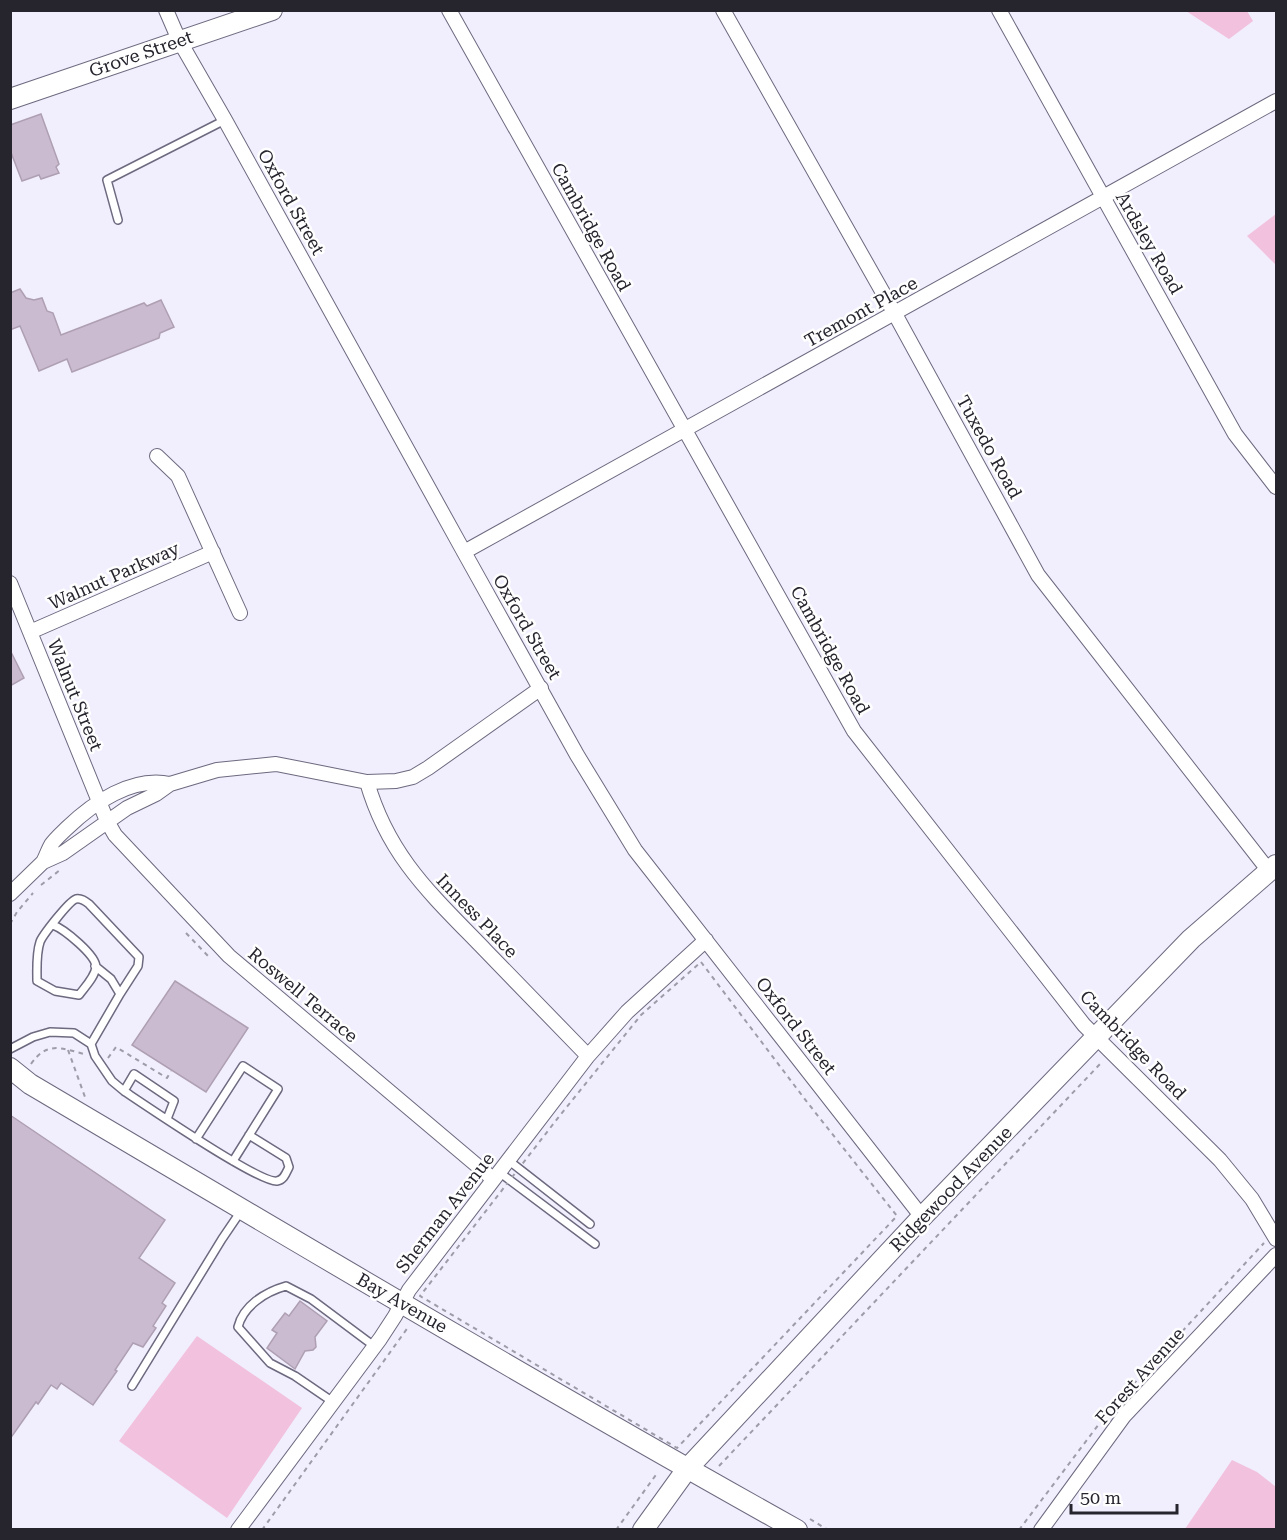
<svg xmlns="http://www.w3.org/2000/svg" width="1287" height="1540" font-family="'Roboto Serif',serif">
<rect width="100%" height="100%" fill="#f1eefd"/>
<path fill="#f1c1de" d="M1186,11H1247L1253,21L1229,39Z
M1276,214V265L1247,236Z
M197,1336L302,1408L227,1518L119,1441Z
M1232,1460L1257,1472L1276,1487V1529H1185Z"/>
<path fill="#cbbbd0" stroke="#ae9fb3" stroke-width="1.5" d="M41,114L59,164L56,167L59,173L41,179L39,175L22,181L10,150V125Z
M20,289L26,298L34,300L42,298L47,311L53,313L61,335L144,303L147,306L161,300L174,327L160,333L159,338L72,372L67,359L39,371L20,326L10,330V293Z
M10,650L24,678L10,686Z
M175,981L248,1028L206,1092L132,1045Z
M10,1115L165,1220L139,1258L175,1283L162,1303L166,1306L153,1326L156,1328L143,1347L133,1343L115,1370L117,1371L93,1405L61,1383L57,1389L51,1385L38,1404L36,1402L10,1439Z
M300,1301L327,1321L315,1337L316,1347L313,1350L305,1351L295,1369L267,1348L277,1333L272,1330L285,1313L289,1316Z"/>
<g fill="none" stroke-linecap="round" stroke-linejoin="round">
<g stroke="#6d697f" stroke-width="10">
<path id="lane" d="M118,220L107,180L225,120
M53,925C64,929 96,955 96,967C95,977 84,988 79,995L55,991L37,981C37,968 36,954 40,942C42,936 69,901 76,899C81,898 85,901 89,904L139,957L138,966L120,994
M91,1044L120,994L111,979L95,966
M10,1049L33,1037L50,1032L74,1033L91,1044L95,1056L112,1081L124,1091C145,1105 261,1184 277,1181C284,1180 286,1173 289,1167L286,1158L249,1135
M124,1091L134,1074L174,1101L167,1119
M196,1139L243,1066L278,1089L233,1161
M508,1160L590,1224
M499,1172L595,1244
M132,1386L222,1239L241,1211
M333,1402L295,1376L270,1363L238,1327C243,1306 265,1292 286,1286L311,1299L374,1346"/>
</g>
<g stroke="#6d697f" stroke-width="16">
<path id="street" d="M166,10L179,40L225,120L464,552L577,755L635,850L922,1217
M449,10L854,731L1084,1025L1220,1160L1252,1199L1276,1239
M723,10L895,314L1038,575L1269,871
M999,10L1235,434L1276,487
M157,456L178,476L240,613
M464,552L1276,101
M10,583L107,821L115,835L229,956L493,1179
M30,632L213,552
M367,782C389,858 433,896 486,951C520,986 554,1021 588,1056
M43,862C46,857 48,850 51,845C55,839 62,833 67,828C93,803 132,776 170,784
M10,894L43,862L63,853L127,808L156,794L170,784L217,770L276,764L367,782L396,781L413,777L428,768L541,688
M238,1530L380,1339L395,1316L409,1290L588,1056L627,1012L706,940
M1041,1530L1124,1416L1276,1255"/>
</g>
<g stroke="#6d697f" stroke-width="22">
<path id="secondary" d="M10,99L272,10
M10,1068L30,1084C284,1234 539,1386 797,1530
M643,1530L687,1469L922,1217L1191,939L1276,865"/>
</g>
<path stroke="#9e9ca8" stroke-width="2" stroke-dasharray="4.5 4.5" stroke-linecap="butt" d="M41,885L60,870
M10,924L17,912L33,893
M186,933L209,957
M701,962L807,1102L897,1216L677,1448L420,1296L561,1114L641,1015Z
M68,1050L85,1097
M108,1058L116,1047L167,1078L171,1071
M31,1064C47,1041 61,1048 84,1054
M1115,1404L1264,1243
M719,1466L1101,1063
M810,1519L828,1530
M262,1530L409,1326
M616,1530L658,1472
M1019,1530L1102,1420"/>
<use href="#lane" stroke="#fff" stroke-width="7"/>
<use href="#street" stroke="#fff" stroke-width="14"/>
<use href="#secondary" stroke="#fff" stroke-width="20"/>
</g>
<g text-anchor="middle" stroke-width="5" stroke-linejoin="round" paint-order="stroke">
<g font-size="18" fill="#26242d" stroke="#fefefe">
<text transform="translate(141 54) rotate(-19)" y="6">Grove Street</text>
<text transform="translate(291 202) rotate(61)" y="6">Oxford Street</text>
<text transform="translate(591 227) rotate(61)" y="6">Cambridge Road</text>
<text transform="translate(1149 243) rotate(60)" y="6">Ardsley Road</text>
<text transform="translate(861 312) rotate(-29)" y="6">Tremont Place</text>
<text transform="translate(989 447) rotate(61)" y="6">Tuxedo Road</text>
<text transform="translate(114 576) rotate(-24)" y="6">Walnut Parkway</text>
<text transform="translate(527 627) rotate(60)" y="6">Oxford Street</text>
<text transform="translate(830 650) rotate(61)" y="6">Cambridge Road</text>
<text transform="translate(75 695) rotate(68)" y="6">Walnut Street</text>
<text transform="translate(477 916) rotate(46)" y="6">Inness Place</text>
<text transform="translate(303 995) rotate(40)" y="6">Roswell Terrace</text>
<text transform="translate(796 1026) rotate(52)" y="6">Oxford Street</text>
<text transform="translate(1133 1045) rotate(46)" y="6">Cambridge Road</text>
<text transform="translate(951 1189) rotate(-46)" y="6">Ridgewood Avenue</text>
<text transform="translate(445 1213) rotate(-52)" y="6">Sherman Avenue</text>
<text transform="translate(402 1303) rotate(30)" y="6">Bay Avenue</text>
<text transform="translate(1140 1376) rotate(-48)" y="6">Forest Avenue</text>
</g>
</g>
<rect width="1287" height="1540" fill="none" stroke="#26242d" stroke-width="24"/>
<path d="M1071 1504v9h106v-9" fill="none" stroke="#26242d" stroke-width="3"/>
<text x="1080" y="1504" font-size="18" fill="#26242d" stroke="#fefefe" stroke-width="4.5" paint-order="stroke">50 m</text>
</svg>
